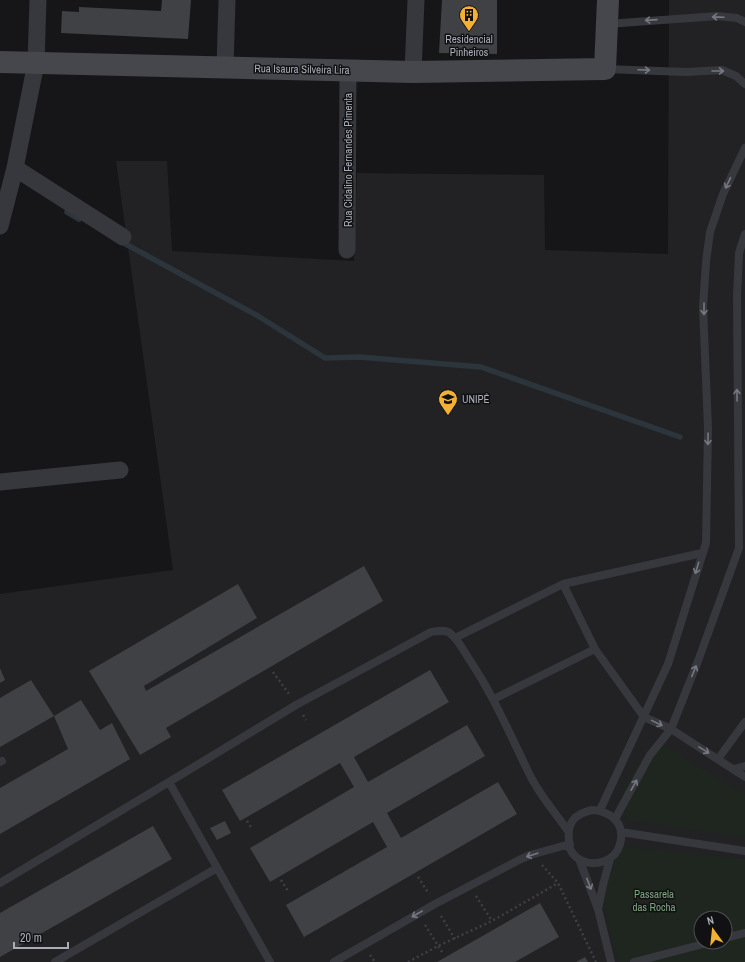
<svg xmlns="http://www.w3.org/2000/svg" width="745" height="962" font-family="'Archivo Narrow',sans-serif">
<rect width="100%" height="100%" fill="#161618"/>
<path fill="#222225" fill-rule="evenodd" d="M669,0H745V962H0V594L173,570L116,161H167L172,251L354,261L357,173L544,175L545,250L668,254ZM701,918H725V942H701Z"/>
<path fill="#1e261f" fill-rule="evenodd" d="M655,741L745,794V837L626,820L623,785Z
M621,846L745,859V962H619L601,896ZM701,918H725V942H701Z"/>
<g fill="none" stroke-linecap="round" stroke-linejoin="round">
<path stroke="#2c353c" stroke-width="5.5" d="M67,212L79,219
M120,241L258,316L325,358L359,357L481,367L680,437"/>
</g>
<path fill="#404145" d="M162,0H191L188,39L61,33L62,11L79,12V7L161,11Z
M442,0H497V54L439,53Z
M364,566L383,601L166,728L171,737L140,755L89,671L238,584L257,618L144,686L146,691Z
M0,668L5,680L0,683Z
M430,670L449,702L354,757L368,782L467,725L485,756L387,813L401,838L498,782L517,814L304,937L286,905L387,847L373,822L270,882L250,848L354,787L340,763L240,821L222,790Z
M31,680L54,716L0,747V698Z
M81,700L100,730L112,723L130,759L0,834V788L68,749L54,716Z
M225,821L231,833L217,840L210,828Z
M153,826L172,859L0,957V913Z
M540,903L559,937L515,962H437Z
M585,957L588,962H576Z"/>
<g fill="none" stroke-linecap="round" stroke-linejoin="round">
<path stroke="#3d3f44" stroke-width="2.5" stroke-dasharray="2 3" stroke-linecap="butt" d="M273,672L289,694
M303,715L306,720
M247,821L252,829
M542,865L558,883L596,962
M418,877L429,894
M281,880L288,891
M476,896L492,921
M441,916L455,939
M425,925L442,952
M370,955L375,962
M408,962L438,946L492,921L558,883"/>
<path stroke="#37383d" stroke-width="8" d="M607,24L718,16L737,18L745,22
M605,69L686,72L722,70L736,76L745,84
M563,584L595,649L644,717L671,729L745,777
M455,638L563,584L702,553
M494,699L595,649
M718,759L745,722
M0,762L2,761
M734,769L745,766
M169,782L270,962
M592,810C610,811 626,823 620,844C618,852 612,858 605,861C592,866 576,862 570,849C569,846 570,843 569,840C567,822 575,814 592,810Z
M600,810L668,664L706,543L708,428L703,307L706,262L710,232L723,194L745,148
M615,819L650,755L671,729L698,661L739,548L737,296L739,253L745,234
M621,832L745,851
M579,859L598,909L611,962
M0,883L169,782L296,705L431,632C438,631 446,629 451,634C459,641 464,651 469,659C492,693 508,730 526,767C536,790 553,810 568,831
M598,909L603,885L610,859
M725,938L745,933
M55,962L217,868
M334,962L435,904L519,860L530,855L570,844
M634,962L711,942"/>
<path stroke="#37383d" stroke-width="17" d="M225,67L227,0
M413,72L416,0
M15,168L123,237
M0,226L15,168L36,63L38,0
M347,250L348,70
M0,482L120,470"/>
<path stroke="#45474d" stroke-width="22" d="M0,62L413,72L605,69L608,0"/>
</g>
<defs><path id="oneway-shaft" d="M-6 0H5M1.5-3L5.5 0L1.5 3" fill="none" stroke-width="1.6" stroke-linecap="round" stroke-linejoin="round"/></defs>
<g stroke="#757881">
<use href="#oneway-shaft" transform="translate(718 17) rotate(-178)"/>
<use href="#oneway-shaft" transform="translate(651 20) rotate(176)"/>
<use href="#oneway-shaft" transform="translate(644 70) rotate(2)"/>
<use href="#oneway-shaft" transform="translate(718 71)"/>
<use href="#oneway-shaft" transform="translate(728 183) rotate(115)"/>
<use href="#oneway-shaft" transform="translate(704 309) rotate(90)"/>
<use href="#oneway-shaft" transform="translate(737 395) rotate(-91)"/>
<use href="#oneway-shaft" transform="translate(708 439) rotate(91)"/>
<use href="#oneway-shaft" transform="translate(697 568) rotate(107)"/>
<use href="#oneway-shaft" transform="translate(694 671) rotate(-68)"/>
<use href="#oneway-shaft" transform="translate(657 723) rotate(26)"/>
<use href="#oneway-shaft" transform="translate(704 750) rotate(32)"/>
<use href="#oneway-shaft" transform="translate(634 785) rotate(-61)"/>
<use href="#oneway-shaft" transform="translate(532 855) rotate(162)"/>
<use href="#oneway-shaft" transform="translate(589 884) rotate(69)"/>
<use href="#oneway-shaft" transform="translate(417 914) rotate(150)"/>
</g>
<defs>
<g id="building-pin" transform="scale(1)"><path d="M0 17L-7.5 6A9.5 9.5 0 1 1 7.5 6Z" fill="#f2b134" stroke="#111113"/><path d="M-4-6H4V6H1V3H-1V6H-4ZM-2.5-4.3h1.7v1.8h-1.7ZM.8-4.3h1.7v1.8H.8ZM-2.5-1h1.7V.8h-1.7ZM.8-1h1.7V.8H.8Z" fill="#111"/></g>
<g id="university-pin" transform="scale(1)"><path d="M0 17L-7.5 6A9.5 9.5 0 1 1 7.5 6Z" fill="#f2b134" stroke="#111113"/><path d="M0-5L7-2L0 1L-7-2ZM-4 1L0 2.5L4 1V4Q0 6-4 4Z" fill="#111"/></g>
</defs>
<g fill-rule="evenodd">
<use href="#building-pin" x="469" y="15"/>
<use href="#university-pin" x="448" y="399"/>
</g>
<g text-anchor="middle" stroke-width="3" stroke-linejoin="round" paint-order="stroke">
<g font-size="11" fill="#a8adb8" stroke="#111113">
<text x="469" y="43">Residencial<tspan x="469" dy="13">Pinheiros</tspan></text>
<text x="462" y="403" text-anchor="start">UNIPÊ</text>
</g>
<g font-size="11" fill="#a8adb8" stroke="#111113">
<text transform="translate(302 69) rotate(1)" y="4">Rua Isaura Silveira Lira</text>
<text transform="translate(348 160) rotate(-90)" y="4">Rua Cidalino Fernandes Pimenta</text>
</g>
<g font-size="11" fill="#7fa381" stroke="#111113">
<text x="654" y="898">Passarela<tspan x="654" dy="13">das Rocha</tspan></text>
</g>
</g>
<g transform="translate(713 930) rotate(345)"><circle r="19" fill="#111113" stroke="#4d4f55"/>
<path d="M0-3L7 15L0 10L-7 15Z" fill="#f2b134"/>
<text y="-6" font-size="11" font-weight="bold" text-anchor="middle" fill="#a8adb8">N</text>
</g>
<path d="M14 942v6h54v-6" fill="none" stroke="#a8adb8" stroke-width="2"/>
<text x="20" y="942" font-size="12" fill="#a8adb8" stroke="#111113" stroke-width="3" paint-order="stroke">20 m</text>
</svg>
